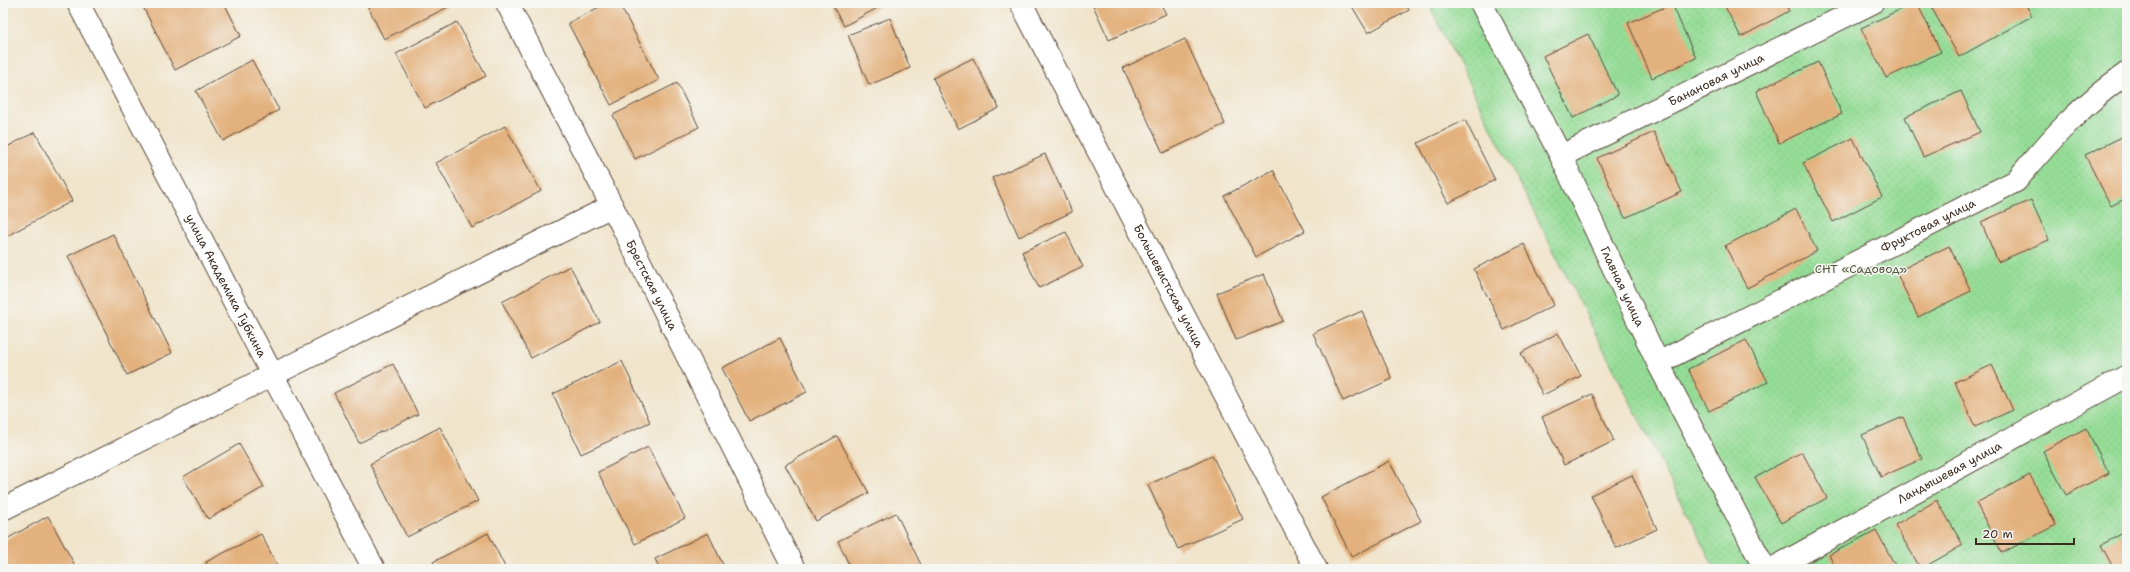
<svg xmlns="http://www.w3.org/2000/svg" width="2130" height="572" font-family="'Shantell Sans',sans-serif">
<defs>
<pattern id="grass-dots" width="8" height="8" patternUnits="userSpaceOnUse"><rect width="8" height="8" fill="#95dd97"/><path d="M2 2h.1M6 6h.1" fill="none" stroke="#81be82" stroke-width="1.8" stroke-linecap="round"/></pattern>
</defs>
<rect width="100%" height="100%" fill="#f6f6f2"/>
<filter id="ink" filterUnits="userSpaceOnUse"><feTurbulence type="fractalNoise" baseFrequency=".025" numOctaves="2"/><feDisplacementMap in="SourceGraphic" scale="8" xChannelSelector="R" yChannelSelector="G"/><feConvolveMatrix kernelMatrix="1 2 1 2 8 2 1 2 1" color-interpolation-filters="sRGB"/></filter>
<filter id="wash" filterUnits="userSpaceOnUse"><feTurbulence type="fractalNoise" baseFrequency=".012" numOctaves="4" result="noise"/><feDisplacementMap in="SourceGraphic" scale="16" xChannelSelector="R" yChannelSelector="G"/><feGaussianBlur stdDeviation="0.9" result="paint"/><feColorMatrix in="noise" values="0 0 0 0 0 0 0 0 0 0 0 0 0 0 0 0 0 1.4 0 .05"/><feComposite in="paint" operator="in"/></filter>
<g filter="url(#wash)">
<rect width="100%" height="100%" fill="#f0e4ca"/>
<path fill="url(#grass-dots)" stroke="#68845a" d="M1428,3H2127V569H1715Z"/>
<g id="blocks">
<path fill="#e3b17d" d="M141,3H224L241,36L175,70Z
M366,3H448L450,6L384,39Z
M607,3H619L659,80L611,105L568,23Z
M831,3H879L881,6L844,26Z
M1092,3H1160L1166,14L1109,40Z
M1350,3H1405L1409,10L1368,33Z
M1723,3H1785L1789,11L1741,37Z
M1914,3H1917L1941,52L1886,78L1861,28Z
M1929,3H2025L2032,16L1959,57Z
M1672,4L1696,58L1652,78L1628,23Z
M890,18L910,68L869,85L848,35Z
M457,22L486,76L425,108L396,54Z
M1588,34L1618,95L1573,118L1543,56Z
M1185,39L1225,124L1163,153L1123,68Z
M973,58L999,108L958,129L933,78Z
M252,60L279,110L223,141L196,91Z
M1818,62L1842,114L1779,143L1756,91Z
M677,83L699,127L635,159L613,115Z
M1961,91L1980,132L1923,157L1905,117Z
M1465,120L1495,180L1448,203L1418,143Z
M505,126L541,191L472,228L436,163Z
M35,132L72,201L3,238V149Z
M1654,132L1682,192L1625,218L1597,158Z
M2126,135L2127,198L2111,206L2085,155Z
M1853,138L1882,197L1833,222L1803,163Z
M1045,154L1072,212L1019,237L992,178Z
M1273,170L1305,231L1256,257L1224,196Z
M2031,200L2049,240L1998,262L1981,222Z
M1796,209L1817,251L1747,288L1725,246Z
M1066,232L1083,267L1039,288L1022,252Z
M113,234L172,353L127,375L68,256Z
M1524,244L1554,305L1504,330L1474,269Z
M1949,246L1971,291L1918,317L1896,272Z
M570,266L600,322L531,358L502,302Z
M1264,274L1283,321L1236,340L1217,293Z
M1362,311L1392,379L1343,401L1313,333Z
M1558,333L1581,376L1543,395L1521,353Z
M780,338L807,392L749,421L722,368Z
M1746,340L1768,382L1709,411L1688,369Z
M622,361L650,422L581,454L553,394Z
M393,364L418,414L359,443L334,393Z
M1992,365L2013,410L1975,427L1955,382Z
M1592,394L1614,441L1564,465L1542,417Z
M1903,417L1922,459L1881,477L1862,435Z
M440,427L478,501L407,537L370,464Z
M2086,428L2109,473L2066,495L2043,451Z
M837,436L869,493L816,521L785,465Z
M239,444L264,487L208,519L183,477Z
M648,447L685,518L635,544L598,472Z
M1802,452L1827,498L1781,523L1755,477Z
M1212,455L1243,519L1178,549L1148,485Z
M1389,461L1421,521L1352,557L1321,497Z
M1632,475L1657,529L1616,548L1591,495Z
M2030,475L2056,525L2002,553L1976,503Z
M1937,500L1963,545L1921,569L1895,525Z
M896,513L923,569H851L838,541Z
M48,516L77,569H3V541Z
M1876,530L1897,569H1836L1829,555Z
M2127,531V569H2114L2101,545Z
M488,533L506,569H436L433,562Z
M708,533L725,569H660L655,559Z
M261,534L279,569H209L206,562Z"/>
</g>
</g>
<g filter="url(#ink)">
<use href="#blocks" fill-opacity="0" stroke="#564638" stroke-width="1"/>
<g fill="none" stroke-linecap="round" stroke-linejoin="round">
<g stroke="#564638" stroke-width="24">
<g id="minor">
<path id="s1" d="M78,3L374,569"/>
<path id="s2" d="M507,3L612,206L794,569"/>
<path id="s3" d="M1021,3L1316,569"/>
<path id="s4" d="M1481,3L1561,156L1658,363L1765,569"/>
<path id="s5" d="M1561,156L1872,3"/>
<path id="s6" d="M1658,363L2016,181C2049,141 2084,102 2127,73"/>
<path d="M3,509L612,206"/>
<path id="s7" d="M1772,569L2127,376"/>
</g>
</g>
<use href="#minor" stroke="#fff" stroke-width="22"/>
</g>
</g>
<g text-anchor="middle" stroke-width="3" stroke-linejoin="round" paint-order="stroke">
<g font-size="12" fill="#3b2a1e" stroke="#f6f6f2">
<text dy="4" stroke="none"><textPath href="#s5" startOffset="173">Банановая улица</textPath></text>
<text dy="4" stroke="none"><textPath href="#s6" startOffset="303">Фруктовая улица</textPath></text>
<text dy="4" stroke="none"><textPath href="#s2" startOffset="317">Брестская улица</textPath></text>
<text dy="4" stroke="none"><textPath href="#s1" startOffset="319">улица Академика Губкина</textPath></text>
<text dy="4" stroke="none"><textPath href="#s3" startOffset="319">Большевистская улица</textPath></text>
<text dy="4" stroke="none"><textPath href="#s4" startOffset="317">Главная улица</textPath></text>
<text dy="4" stroke="none"><textPath href="#s7" startOffset="202">Ландышевая улица</textPath></text>
</g>
<g font-size="12" fill="#52573c" stroke="#f6f6f2">
<text x="1861" y="273">СНТ «Садовод»</text>
</g>
</g>
<rect width="2130" height="572" fill="none" stroke="#f6f6f2" stroke-width="16"/>
<path d="M1976 538v6h98v-6" fill="none" stroke="#3b2a1e" stroke-width="2"/>
<text x="1982" y="538" font-size="12" fill="#3b2a1e" stroke="#f6f6f2" stroke-width="3" paint-order="stroke">20 m</text>
</svg>
